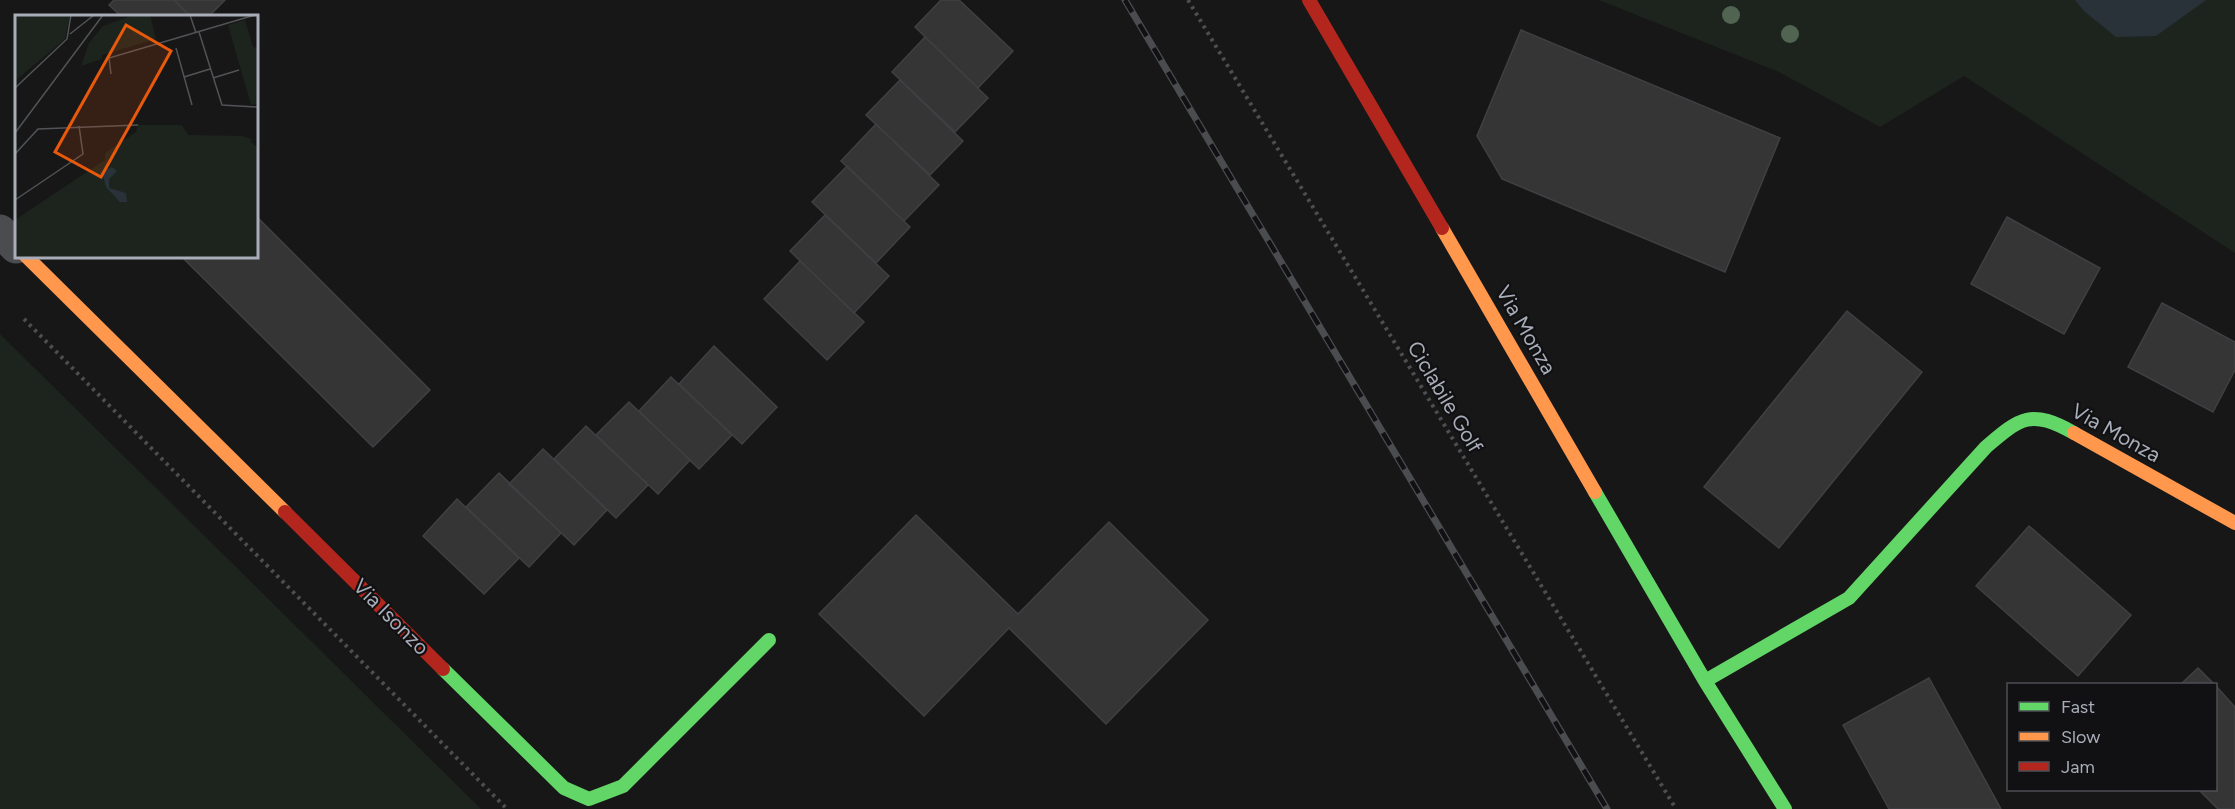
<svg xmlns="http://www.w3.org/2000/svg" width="2235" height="809" font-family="Figtree,sans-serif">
<rect width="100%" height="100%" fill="#171717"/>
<path fill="#1d241e" d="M1599,0H2235V253L1964,76L1880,127L1779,72Z
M0,334L481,809H0Z"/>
<path fill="#2a3239" d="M2075,0H2206L2156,36L2116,37L2084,11Z"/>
<path fill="#353536" stroke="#3f4043" stroke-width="1.5" d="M114,0H174L190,16H121L109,5Z
M174,0H225L209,16H190Z
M941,0H959L1013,51L978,88L915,27Z
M1521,30L1780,138L1725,272L1502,179L1477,136Z
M925,37L988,98L955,132L892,72Z
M900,80L963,141L930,175L866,115Z
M876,124L939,185L904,221L841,161Z
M847,166L910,227L876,263L812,202Z
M825,215L889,276L854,313L790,251Z
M256,216L430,390L373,447L181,256H256Z
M2007,217L2100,268L2064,334L1971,284Z
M800,261L864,322L827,360L764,299Z
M2162,303L2235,342V370L2213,412L2128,367Z
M1847,311L1922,372L1779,548L1704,487Z
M714,346L777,407L742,444L679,384Z
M671,377L732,435L699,469L639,411Z
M629,402L690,460L658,494L596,435Z
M586,426L648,485L616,518L554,459Z
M543,449L607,510L574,545L509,484Z
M499,473L561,533L529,567L466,507Z
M457,499L519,558L484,594L423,536Z
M916,515L1018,614L1109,522L1208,620L1106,724L1009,628L924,716L819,614Z
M2029,526L2131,615L2078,676L1976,586Z
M2198,668L2214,684H2181Z
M1929,678L2001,809H1889L1843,725Z
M2216,686L2235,707V809H2218L2199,790H2216Z"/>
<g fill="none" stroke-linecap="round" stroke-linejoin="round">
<path stroke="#4d4e52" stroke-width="4" stroke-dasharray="3 4.5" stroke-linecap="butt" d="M1188,0L1676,809
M24,319L507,809"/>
<path stroke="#4b4c50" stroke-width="33" d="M0,231L16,247"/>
<path stroke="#63d668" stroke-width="14" d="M1595,492L1705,681L1785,809
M443,669L564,788L589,799L623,786L769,640
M1705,681L1849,598L1986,447C2021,417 2031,409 2074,433"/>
<path stroke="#ff974d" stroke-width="14" d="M1442,228L1595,492
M26,256L285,512
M2074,433L2235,523"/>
<path stroke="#b3261e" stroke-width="14" d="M1309,0L1442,228
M285,512L443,669"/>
<g stroke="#4b4c4f" stroke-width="7">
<path id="rail" d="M1125,0L1607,809"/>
</g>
<use href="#rail" stroke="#111113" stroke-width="4.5" stroke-dasharray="14" stroke-linecap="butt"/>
</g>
<g fill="#506451">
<circle cx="1731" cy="15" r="9"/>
<circle cx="1790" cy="34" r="9"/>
</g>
<g text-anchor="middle" stroke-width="4.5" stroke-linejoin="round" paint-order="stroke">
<g font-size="21" fill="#a8adb8" stroke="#111113">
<text transform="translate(1526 330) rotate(60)" y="7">Via Monza</text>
<text transform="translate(1445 397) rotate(59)" y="7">Ciclabile Golf</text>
<text transform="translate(2116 433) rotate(29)" y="7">Via Monza</text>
<text transform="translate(391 617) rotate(45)" y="7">Via Isonzo</text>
</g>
</g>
<g transform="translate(15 15)">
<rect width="243" height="243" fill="#171717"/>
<path d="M0,0H55L50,24L0,66ZM119,0H135L141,24L87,40V44L66,51L74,28L88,11ZM230,5L238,32L243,33V89L236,90L213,10ZM123,110H167L173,120L228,121L238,125L235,126L243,133V243H0V205L90,145V138L121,117Z" fill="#1d241e"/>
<path d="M97,152L102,156L94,164V173L111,178L112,187H105L91,172L87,157Z" fill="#2a3239"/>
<path fill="none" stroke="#515357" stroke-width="1.5" d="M175,0L181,18M184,17L207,90L243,92M55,19L79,0M161,33L177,90M96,59L94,43L240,0M169,62L195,54M198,63L224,55M0,73L52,24L56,0M0,118L88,0M0,139L23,114L123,110M0,185L68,139L64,111"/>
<path fill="#e8590c" fill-opacity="0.15" stroke="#e8590c" stroke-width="3" d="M111,10L156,36L86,162L40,137Z"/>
<rect width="243" height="243" fill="none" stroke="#a8adb8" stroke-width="3"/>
</g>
<rect x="2007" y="683" width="210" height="108" fill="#111113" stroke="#4d4f55" stroke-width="1.5"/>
<rect x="2019" y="702" width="30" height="9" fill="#63d668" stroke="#4d4f55" stroke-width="1.5"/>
<text x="2061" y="713" font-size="18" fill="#a8adb8">Fast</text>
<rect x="2019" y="732" width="30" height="9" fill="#ff974d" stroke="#4d4f55" stroke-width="1.5"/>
<text x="2061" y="743" font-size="18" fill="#a8adb8">Slow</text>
<rect x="2019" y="762" width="30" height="9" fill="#b3261e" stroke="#4d4f55" stroke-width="1.5"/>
<text x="2061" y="773" font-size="18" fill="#a8adb8">Jam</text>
</svg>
